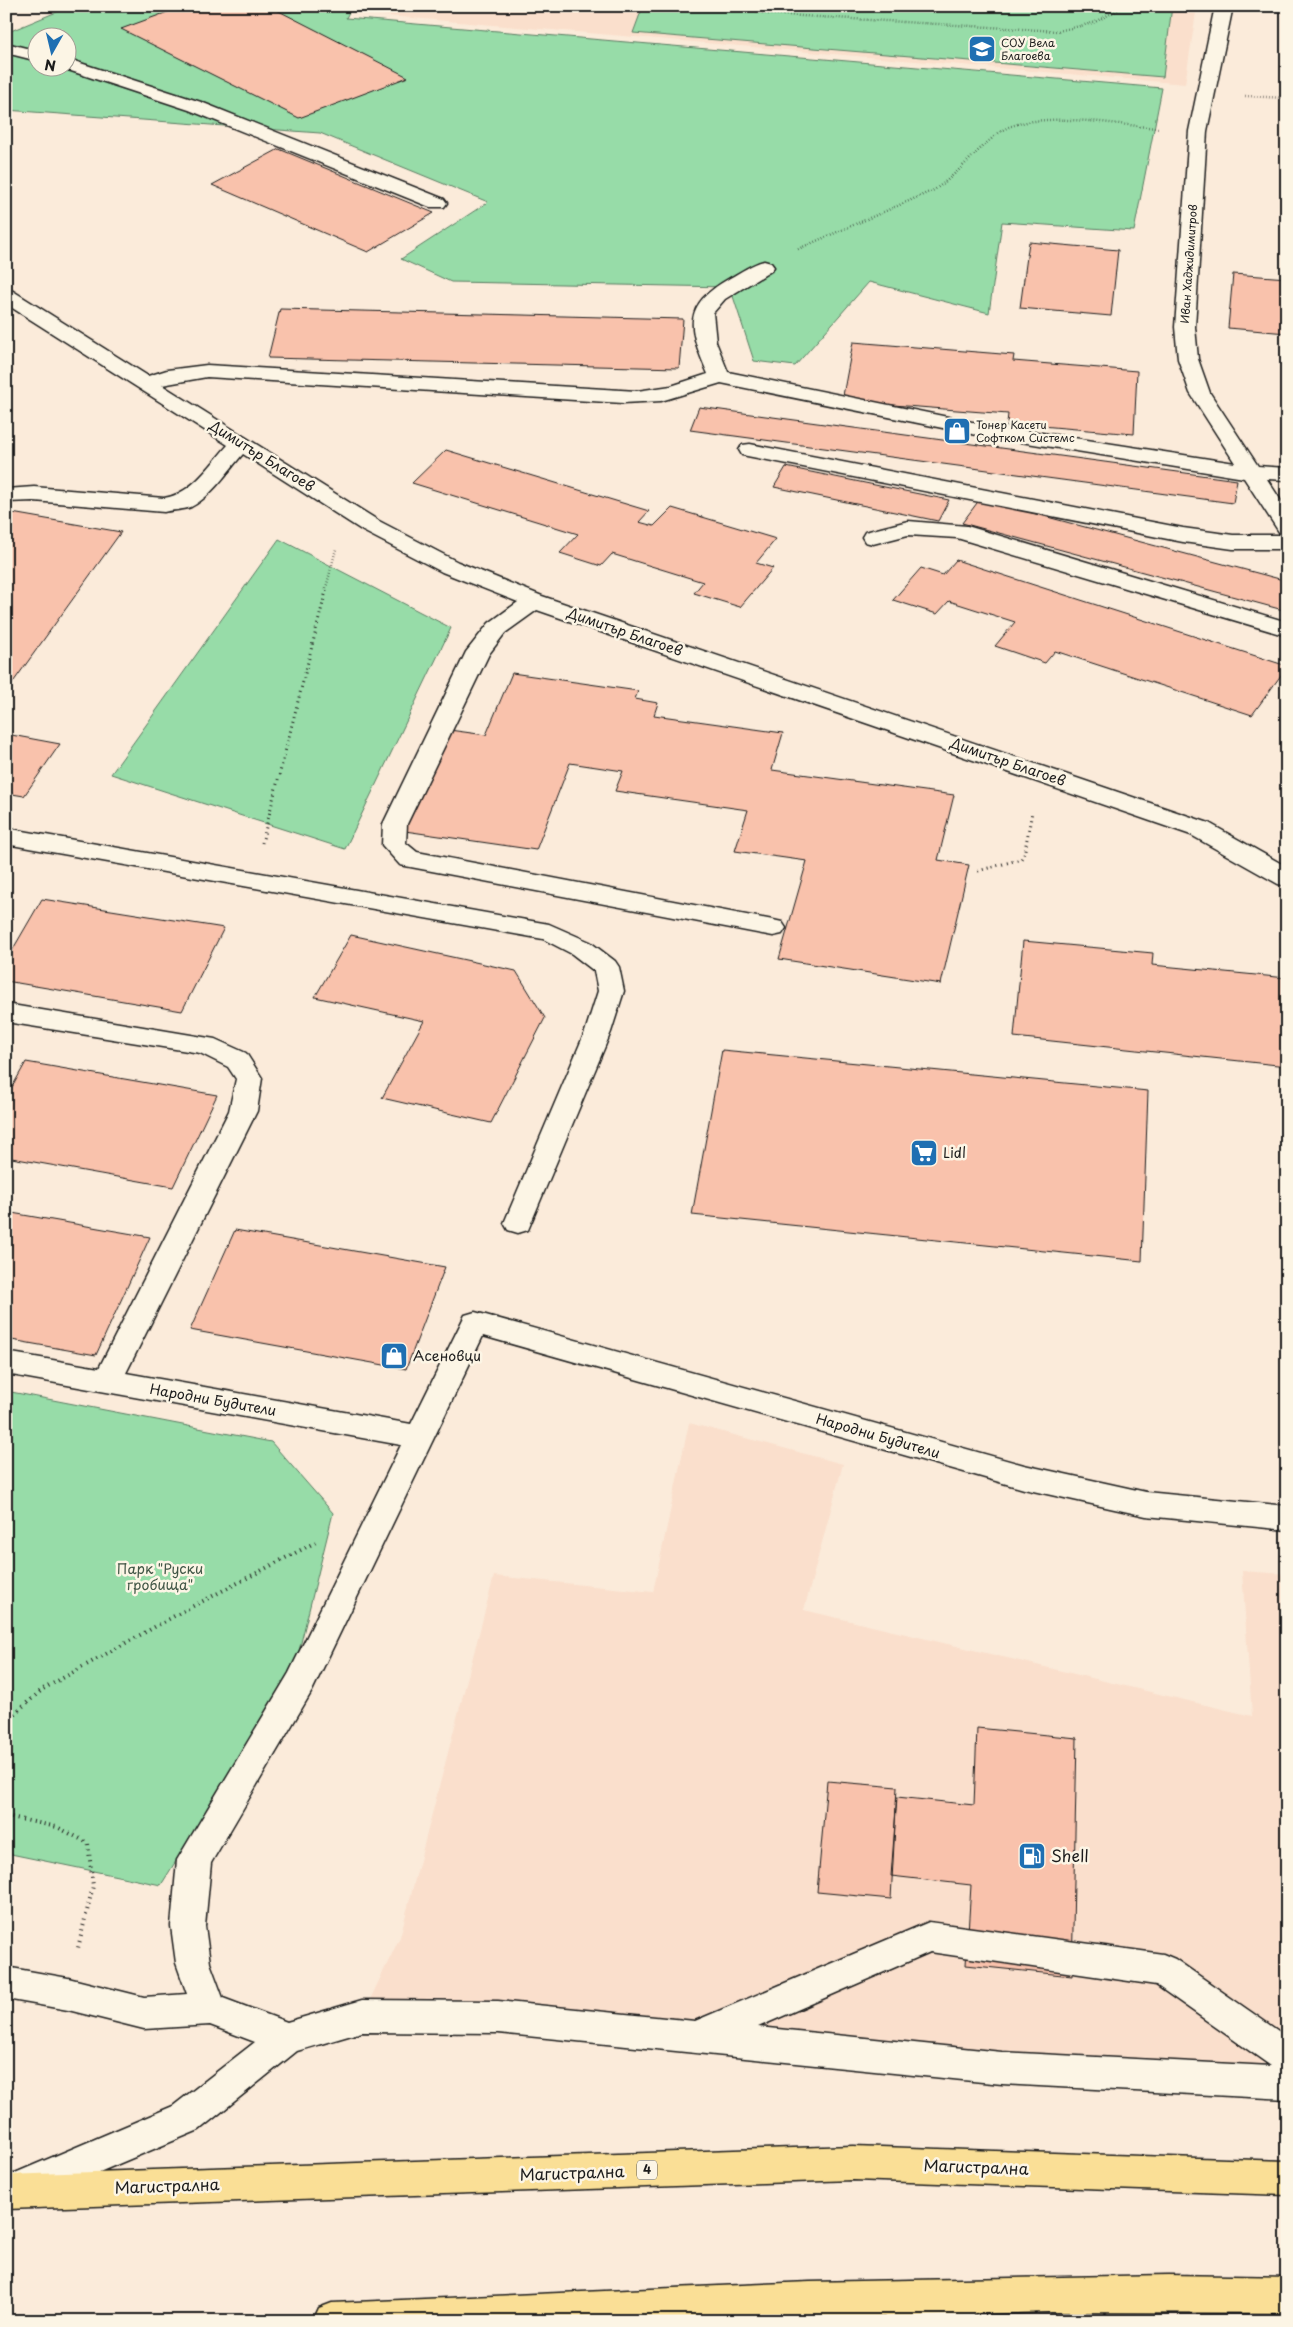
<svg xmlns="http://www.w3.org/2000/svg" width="1293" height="2327" font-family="'Playpen Sans',sans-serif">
<rect width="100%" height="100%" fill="#fbebda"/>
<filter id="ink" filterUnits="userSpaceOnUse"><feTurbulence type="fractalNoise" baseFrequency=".02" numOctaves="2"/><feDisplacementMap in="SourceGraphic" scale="10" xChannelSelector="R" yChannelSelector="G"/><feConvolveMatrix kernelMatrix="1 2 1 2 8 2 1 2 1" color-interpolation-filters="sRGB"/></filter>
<g filter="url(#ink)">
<path fill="#fadfcc" d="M369,6H1197L1185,84L365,14Z
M689,1423L843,1464L804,1610L1252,1716L1242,1571L1287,1574V2083L362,2016L400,1937L494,1576L653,1592Z"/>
<path fill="#97dca8" stroke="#5a7c62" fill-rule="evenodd" d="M71,6H352L346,18L1162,88L1134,231L1002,222L989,313L869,282L795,366L754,361L730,287L451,282L401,259L488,202L320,133L6,110V33ZM38,38H68V68H38Z
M643,6H1172L1163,77L633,33Z
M279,539L451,628L345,849L111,774Z
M6,1391L271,1442L333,1513L294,1671L161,1885L6,1853Z"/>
<path fill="#f9c2ac" stroke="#1c1c1c" d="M184,6H269L408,77L299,118L121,29Z
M279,149L434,213L368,252L212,185Z
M1029,242L1118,250L1111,316L1020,308Z
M1233,274L1287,278V333L1228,328Z
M280,309L683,319L679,368L268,358Z
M853,342L1014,355L1013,361L1137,371L1134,434L1007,423L1008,414L842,401Z
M1282,382L1287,383V418L1282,417Z
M699,407L1237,480L1233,503L690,430Z
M446,450L649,511L639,522L654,526L672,508L776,539L756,563L773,568L740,607L694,593L703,582L612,554L601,566L560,553L578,534L412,483Z
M786,467L949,500L938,521L774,487Z
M980,499L1287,581V604L1283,610L962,523Z
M6,512L121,532L6,692Z
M956,560L1287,666V667L1252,715L1055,651L1045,663L995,646L1015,622L949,601L937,614L893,600L921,568L943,575Z
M512,673L638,691L635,699L658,703L654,715L783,733L772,770L954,795L938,860L969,865L941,984L779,959L807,861L735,851L748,810L615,791L623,771L570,763L536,850L398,830L442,729L486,735Z
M6,734L60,744L24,796L6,793Z
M42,899L224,928L182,1011L6,981V961Z
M351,935L516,971L545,1018L491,1123L382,1098L424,1021L315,997Z
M1023,941L1153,953L1152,965L1287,978V1066L1014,1037Z
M722,1050L1148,1091L1142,1261L692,1215Z
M26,1062L217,1095L173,1187L6,1157V1098Z
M6,1212L150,1237L96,1355L6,1339Z
M235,1230L445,1267L406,1369L190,1330Z
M977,1728L1077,1738L1072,1976L966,1965L971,1885L891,1876L897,1797L974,1805Z
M827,1781L897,1787L891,1899L817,1892Z"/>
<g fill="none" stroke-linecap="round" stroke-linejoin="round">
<g stroke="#1c1c1c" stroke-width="3">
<path id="minor" d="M1215,6H1233L1207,131L1195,327L1198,359L1210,393L1258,466L1287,468V480L1267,479L1287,510V534L1279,532L1244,478L977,435L721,383L661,401L623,403L207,377L162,385L379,521L458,562L542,596L1209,823L1287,867V886L1278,884L1191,835L537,610L505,633L489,654L407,824L406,843L417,852L773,920L782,922L786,928L782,934L773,936L400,865L382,845L383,824L466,652L489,623L518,602L442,572L363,531L243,454C228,471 211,497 191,507C183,510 172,510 164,512L34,501L6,502V489L34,487L164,498C192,494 210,465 228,445L6,304V289L13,291L148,376L167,370L207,365L637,391L671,386L708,374C688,328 681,306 730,278C741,272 752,264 764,261L771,263L774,267L771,271L725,299L713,313L716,342L728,372L977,423L1235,463L1190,393L1178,359L1175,327L1189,131Z
M6,43L38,51V61L6,53Z
M68,59L201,102L444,199L447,203L444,207H430L189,110L62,68H68Z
M750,444L1183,528L1233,535H1287V549H1233L1183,542L742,455L739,450L742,445Z
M908,521L967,526L1287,622V636L957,538L908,535L873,544L865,542L862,537L865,532Z
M6,828L549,924L590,942L615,961L619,967L624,991L611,1032L528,1230L518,1233L508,1230L504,1223L585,1032L598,991L594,971L572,954L543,939L6,844Z
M6,1004L215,1039L246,1053L262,1078L257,1111L126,1373L411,1424L465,1315L475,1312L1024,1465L1146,1492L1287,1506V1530L1146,1516L1024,1489L483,1336L312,1691L211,1863L205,1926L210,1963L223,1998L287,2022L362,2000L498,2001L695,2021L929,1922L1163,1954L1175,1959L1287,2037V2099L1002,2084L498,2033L362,2032L297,2051L199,2130L21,2205L8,2200L6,2180L8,2176L173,2106L255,2042L210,2025L144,2029L68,2010L6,1999V1967L68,1978L144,1997L187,1994L176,1963L171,1926L177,1860L289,1673L401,1445L6,1374V1352L99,1368L229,1111L236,1079L228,1067L200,1053L6,1022ZM930,1952L1156,1985L1271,2066L1002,2052L758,2027Z
M959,2289L972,2294L978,2307L972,2320L883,2321L889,2308Z"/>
</g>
<g stroke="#1c1c1c" stroke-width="3">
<path id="major" d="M853,2146L1287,2161V2195L853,2180L6,2209V2175Z
M1168,2275L1287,2277V2313L1048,2312L751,2321H313L319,2308L332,2303L810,2282Z"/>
</g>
<path stroke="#1c1c1c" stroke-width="2.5" stroke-dasharray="0.5 2.5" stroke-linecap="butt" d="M736,6L767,14L1058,31L1093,23L1125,6
M1245,96L1287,98
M798,249L934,190C960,173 978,147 1003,130C1036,110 1120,125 1158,128
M326,588L336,549"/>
<path stroke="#1c1c1c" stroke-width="3" stroke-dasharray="1 4" stroke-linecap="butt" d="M262,843L327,587
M978,871L1021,859L1024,855L1032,812"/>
<path stroke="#1c1c1c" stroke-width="4" stroke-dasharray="1 4.5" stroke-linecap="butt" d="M6,1721L43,1689L178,1614L318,1541
M6,1816L57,1827L88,1843L93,1886L78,1948"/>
<use href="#minor" fill="#fcf5e5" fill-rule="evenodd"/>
<use href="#major" fill="#fadf96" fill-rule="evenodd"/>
</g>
</g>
<defs>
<g id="school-square" transform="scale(1.4375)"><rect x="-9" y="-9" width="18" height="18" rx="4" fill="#1f6fb2" stroke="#fcf5e5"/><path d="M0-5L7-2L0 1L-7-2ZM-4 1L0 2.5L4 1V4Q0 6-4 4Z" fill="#fff"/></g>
<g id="shop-square" transform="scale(1.4375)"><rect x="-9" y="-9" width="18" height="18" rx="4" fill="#1f6fb2" stroke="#fcf5e5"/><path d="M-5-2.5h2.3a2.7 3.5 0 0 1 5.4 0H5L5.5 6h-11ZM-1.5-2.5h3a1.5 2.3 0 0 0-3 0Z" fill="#fff"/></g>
<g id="supermarket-square" transform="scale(1.4375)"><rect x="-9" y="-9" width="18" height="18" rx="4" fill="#1f6fb2" stroke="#fcf5e5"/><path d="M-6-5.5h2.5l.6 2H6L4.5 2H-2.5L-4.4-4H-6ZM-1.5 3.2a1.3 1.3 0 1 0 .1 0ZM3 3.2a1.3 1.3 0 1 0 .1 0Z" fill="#fff"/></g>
<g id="fuel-square" transform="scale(1.4375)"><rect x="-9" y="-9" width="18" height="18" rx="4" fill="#1f6fb2" stroke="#fcf5e5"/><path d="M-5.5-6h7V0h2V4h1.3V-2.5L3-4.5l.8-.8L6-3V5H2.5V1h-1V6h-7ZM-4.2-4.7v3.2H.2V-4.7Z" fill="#fff"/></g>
</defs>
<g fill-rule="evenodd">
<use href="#school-square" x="982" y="49"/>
<use href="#shop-square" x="957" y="431"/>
<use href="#supermarket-square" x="924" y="1153"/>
<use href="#shop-square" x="394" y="1356"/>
<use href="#fuel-square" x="1032" y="1856"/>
</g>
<g text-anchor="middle" stroke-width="5" stroke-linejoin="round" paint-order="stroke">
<g font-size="11" fill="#1c1c1c" stroke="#fcf5e5" text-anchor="start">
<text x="1001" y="47">СОУ Вела<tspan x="1001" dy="13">Благоева</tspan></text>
<text x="976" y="429">Тонер Касети<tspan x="976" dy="13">Софтком Системс</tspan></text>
</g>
<g font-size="11" fill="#1c1c1c" stroke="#fcf5e5">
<text transform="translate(1189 264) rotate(-86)" y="4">Иван Хаджидимитров</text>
</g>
<rect fill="#fcf5e5" stroke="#5f5d58" stroke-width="1" x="637" y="2160.5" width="20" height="19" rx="4"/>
<g font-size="12" font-weight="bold" fill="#1c1c1c">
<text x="647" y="2174">4</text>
</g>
<g font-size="14" fill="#1c1c1c" stroke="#fcf5e5">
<text transform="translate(262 456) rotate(32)" y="5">Димитър Благоев</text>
<text transform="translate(625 632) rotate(19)" y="5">Димитър Благоев</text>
<text transform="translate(1008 762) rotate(19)" y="5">Димитър Благоев</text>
<text transform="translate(213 1400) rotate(10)" y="5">Народни Будители</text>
<text transform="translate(878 1436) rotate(16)" y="5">Народни Будители</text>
</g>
<g font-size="14" fill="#1c1c1c" stroke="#fcf5e5" text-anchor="start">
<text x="943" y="1158">Lidl</text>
<text x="413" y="1361">Асеновци</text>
</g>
<g font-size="14" fill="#415646" stroke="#fcf5e5">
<text x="160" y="1574">Парк "Руски<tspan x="160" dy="16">гробища"</tspan></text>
</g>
<g font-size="16" fill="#1c1c1c" stroke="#fcf5e5" text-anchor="start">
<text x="1051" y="1862">Shell</text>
</g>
<g font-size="16" fill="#1c1c1c" stroke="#fcf5e5">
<text transform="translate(976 2167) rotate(2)" y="6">Магистрална</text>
<text transform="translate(572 2173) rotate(-2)" y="6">Магистрална</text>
<text transform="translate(167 2186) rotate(-2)" y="6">Магистрална</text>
</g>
</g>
<rect width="1293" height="2327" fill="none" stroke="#fcf5e5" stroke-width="25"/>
<rect x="12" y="12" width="1268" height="2302" fill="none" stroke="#1c1c1c" stroke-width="2" filter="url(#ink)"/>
<g transform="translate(52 52) rotate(188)"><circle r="24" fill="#fcf5e5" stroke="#a29e95"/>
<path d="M0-4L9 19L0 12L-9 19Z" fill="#1f6fb2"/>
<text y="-8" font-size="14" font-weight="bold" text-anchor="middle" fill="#1c1c1c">N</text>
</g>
</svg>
